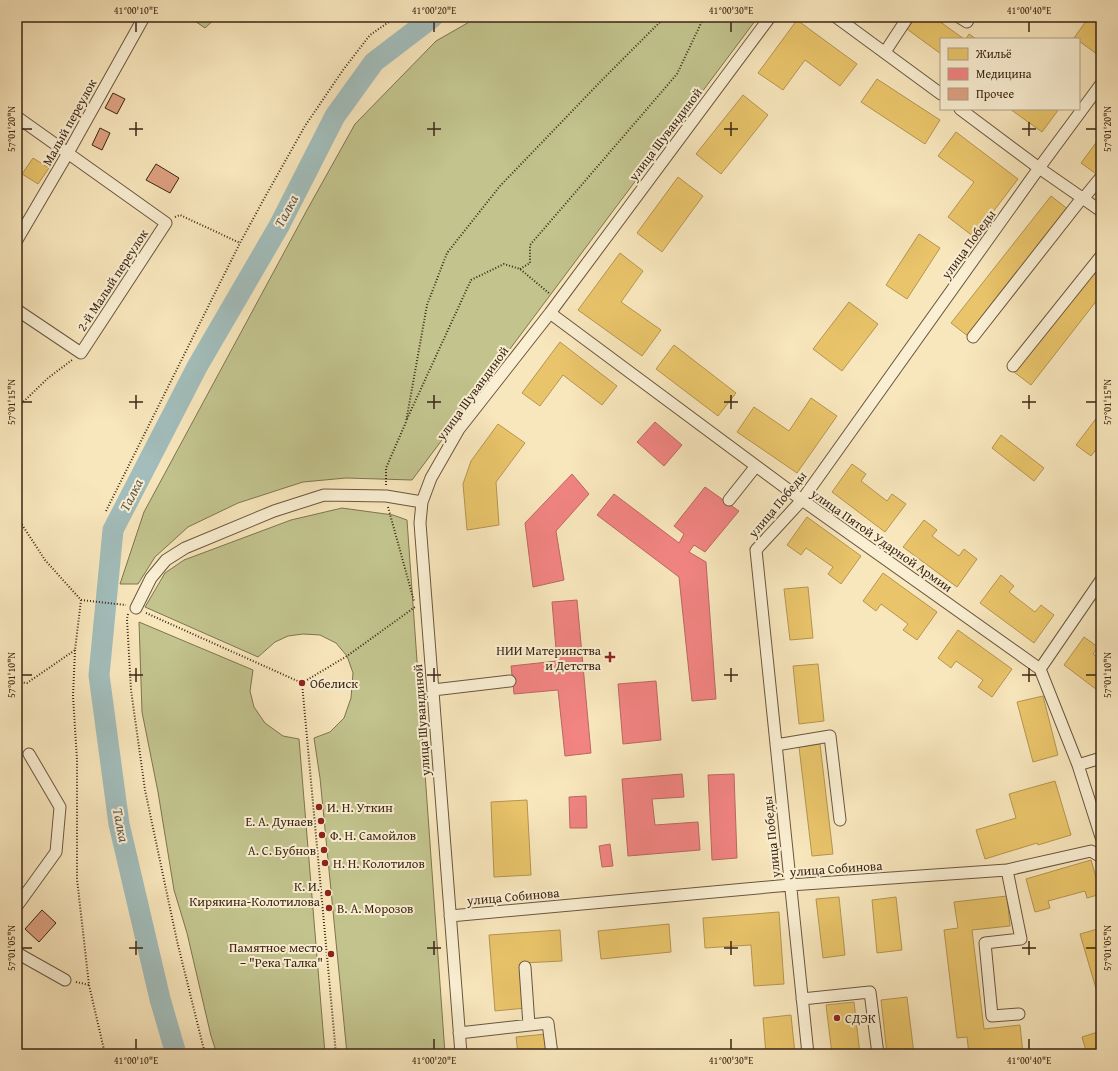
<svg xmlns="http://www.w3.org/2000/svg" width="1118" height="1071" font-family="'Gentium Book Plus',serif">
<rect width="100%" height="100%" fill="#f8e6bc"/>
<filter id="stains"><feTurbulence type="fractalNoise" baseFrequency=".005" numOctaves="4"/><feColorMatrix values="0 0 0 0 .2 0 0 0 0 .09 0 0 0 0 .02 0 0 0 .5 -.17"/></filter>
<radialGradient id="worn" r=".72"><stop offset=".6" stop-color="#630" stop-opacity="0"/><stop offset="1" stop-color="#630" stop-opacity=".3"/></radialGradient>
<path fill="#c2c38d" stroke="#7f7450" d="M189,17H217L205,28Z
M478,17H758L412,480L346,478L303,482L238,503L188,527L155,557L138,584H120L144,512L307,210L355,124L436,41Z
M342,508L393,515L407,520L445,1054H347L320,778L314,738L330,732L344,718L351,698L353,673L347,656L336,643L320,635L303,634L288,636L275,642L258,657L145,607L165,573L184,560L291,520Z
M139,622L253,670L250,691L254,707L265,723L283,736L299,739L325,1054H217L211,1036L187,933L174,890L158,792L142,712Z"/>
<path fill="#e9c46a" stroke="#b59550" d="M916,17H942L939,21L964,39H941V54L907,29Z
M1089,17H1101V57L1079,41V39H1076L1074,38Z
M797,20L857,64L840,86L805,60L783,90L758,73Z
M969,34L976,39H966Z
M877,79L940,120L925,144L861,102Z
M743,95L768,115L721,174L696,154Z
M1010,109H1059L1042,132Z
M956,132L1018,179L974,237L948,217L974,182L938,156Z
M1101,136V173L1099,176L1081,163Z
M33,158L49,168L38,184L22,174Z
M678,177L703,196L662,252L637,233Z
M1051,196L1069,210L969,337L951,323Z
M919,234L940,248L907,299L886,285Z
M620,253L643,271L621,302L661,330L642,356L578,310Z
M1101,261V295L1031,385L1014,372Z
M849,302L878,324L842,371L813,349Z
M560,342L617,386L602,405L563,375L540,406L522,393Z
M674,345L736,393L718,416L656,369Z
M811,398L837,416L797,473L737,432L754,407L789,431Z
M1098,416L1101,418V443L1091,456L1076,445Z
M498,424L525,443L496,482L499,525L467,530L463,484L471,461Z
M1001,435L1044,468L1034,481L992,448Z
M852,464L866,474L861,481L887,501L892,494L906,504L885,532L832,492Z
M807,517L861,556L841,584L828,574L833,567L806,548L801,555L787,545Z
M924,520L937,530L932,536L959,556L964,549L977,559L957,587L903,547Z
M883,573L937,612L917,640L903,630L908,624L881,604L876,611L863,601Z
M1001,575L1014,586L1009,592L1035,612L1041,605L1054,615L1034,643L980,603Z
M808,587L813,638L790,640L784,589Z
M958,630L1012,669L992,697L978,687L983,680L956,661L951,668L938,658Z
M1084,637L1098,647L1093,654L1101,660V693L1064,665Z
M818,664L824,721L799,724L793,666Z
M1043,696L1058,755L1033,762L1017,702Z
M820,744L833,854L812,856L799,747Z
M1055,781L1071,835L1038,845L1037,843L985,859L976,830L1016,818L1009,794Z
M527,800L531,875L494,877L491,802Z
M1091,860L1101,894L1087,898L1085,891L1048,901L1050,908L1035,912L1026,879Z
M1007,896L1010,926L972,930L984,1029L1020,1025L1023,1054H969L967,1037L957,1038L944,930L958,928L954,902Z
M839,897L845,955L823,958L816,899Z
M896,897L902,950L877,953L872,900Z
M779,912L784,984L754,986L751,945L705,948L703,918Z
M669,924L671,952L601,959L598,931Z
M1101,928V1002H1100L1080,934Z
M560,930L562,961L523,963L526,1008L495,1011L489,935Z
M907,997L914,1054H887L881,1000Z
M854,1002L860,1054H832L826,1005Z
M791,1015L795,1054H766L763,1018Z
M1101,1031V1052L1096,1054H1087L1082,1037Z
M546,1034L548,1054H518L516,1037Z"/>
<path fill="#f28482" stroke="#bb6861" d="M655,422L682,445L664,466L637,442Z
M572,474L589,494L556,531L564,580L533,587L525,523Z
M705,487L739,511L705,552L694,545L689,552L706,562L716,699L692,701L679,577L597,515L614,494L679,543L684,534L674,526Z
M577,600L591,753L565,756L558,690L514,694L511,666L557,661L552,602Z
M656,681L661,740L623,744L618,684Z
M682,774L684,797L652,799L655,825L698,822L700,850L628,856L622,779Z
M734,774L737,858L712,860L708,775Z
M586,796L587,828H570L569,797Z
M610,844L613,866L602,867L599,846Z"/>
<g fill="none" stroke-linecap="round" stroke-linejoin="round">
<path stroke="#a2bdbb" stroke-width="21" d="M176,1054L160,999L119,824L99,675L113,530L197,367L279,226L335,116L374,62L433,17"/>
</g>
<path fill="#dea181" stroke="#3c2614" d="M113,93L125,99L117,114L105,108Z
M100,128L110,133L102,150L92,145Z
M156,164L179,178L170,193L146,180Z
M42,910L56,923L39,942L25,929Z"/>
<g fill="none" stroke-linecap="round" stroke-linejoin="round">
<g stroke="#6b563e" stroke-width="13">
<path id="minor" d="M836,17L941,94
M959,17L967,22L970,17
M885,52L908,17
M960,109L1039,168L1101,211
M17,117L166,223L81,353L17,310
M1083,199L1101,177
M17,240L68,153L144,17
M550,313L802,500L1040,669L1078,765L1101,837
M973,337L1082,198
M1013,366L1101,256
M729,500L756,466
M136,608L151,578L166,560L185,548L274,511L324,495L386,496L422,502
M1040,669L1101,580
M433,690L510,681
M776,745L830,736L840,820
M1078,765L1101,758
M1007,870L1021,939L985,943L992,1016L1019,1014
M17,906L56,852L60,807L29,754
M450,916L790,885L1007,870L1091,851L1101,857
M17,953L65,980
M525,967L529,1025
M802,999L870,992L878,1054
M459,1033L548,1023L552,1054
M461,1054L420,523L422,502L431,478L459,429L550,313L770,17
M808,1054L756,550L802,500L1039,168L1101,84"/>
</g>
<path stroke="#3c2614" stroke-width="2" stroke-dasharray="1 2" stroke-linecap="butt" d="M215,17L244,22L248,17
M175,217L180,215L240,243L265,197L305,126L343,70L370,35L396,17
M520,269L530,263V245L677,74L704,17
M17,408L48,378L72,360
M407,419L471,280L504,264L520,269L550,294
M386,485V468L406,422L427,305L447,253L500,186L603,79L665,17
M388,507L414,601
M106,511L240,243
M17,517L45,560L81,600L75,650L27,683L17,682
M81,600L126,605
M146,613L302,683L336,1054
M128,614L127,619L131,690L145,790L177,941L205,1054
M75,650L73,696L77,760V879L89,985L105,1054
M302,683L347,656L415,607
M76,982L89,985"/>
<use href="#minor" stroke="#faefd3" stroke-width="11"/>
</g>
<path fill="none" stroke="#3c2614" stroke-width="1.5" d="M136,22V32M434,22V32M731,22V32M1029,22V32M136,122V136M434,122V136M731,122V136M1029,122V136M22,129H32M129,129H143M427,129H441M724,129H738M1022,129H1036M1086,129H1096M136,395V409M434,395V409M731,395V409M1029,395V409M22,402H32M129,402H143M427,402H441M724,402H738M1022,402H1036M1086,402H1096M136,668V682M434,668V682M731,668V682M1029,668V682M22,675H32M129,675H143M427,675H441M724,675H738M1022,675H1036M1086,675H1096M136,941V955M434,941V955M731,941V955M1029,941V955M22,948H32M129,948H143M427,948H441M724,948H738M1022,948H1036M1086,948H1096M136,1039V1049M434,1039V1049M731,1039V1049M1029,1039V1049"/>
<g fill="#8f2418" stroke="#faefd3" stroke-width="1.5">
<path d="M608 651h4v4h4v4h-4v4h-4v-4h-4v-4h4z"/>
<circle cx="302" cy="683" r="4"/>
<circle cx="319" cy="807" r="4"/>
<circle cx="321" cy="821" r="4"/>
<circle cx="322" cy="835" r="4"/>
<circle cx="324" cy="850" r="4"/>
<circle cx="325" cy="863" r="4"/>
<circle cx="328" cy="893" r="4"/>
<circle cx="329" cy="908" r="4"/>
<circle cx="331" cy="954" r="4"/>
<circle cx="837" cy="1018" r="4"/>
</g>
<g text-anchor="middle" stroke-width="4" stroke-linejoin="round" paint-order="stroke">
<g font-size="13" fill="#3c2614" stroke="#faefd3">
<text transform="translate(69 122) rotate(-61)" y="5">Малый переулок</text>
<text transform="translate(665 134) rotate(-53)" y="5">улица Шувандиной</text>
<text transform="translate(968 244) rotate(-54)" y="5">улица Победы</text>
<text transform="translate(112 280) rotate(-57)" y="5">2-й Малый переулок</text>
<text transform="translate(472 393) rotate(-54)" y="5">улица Шувандиной</text>
<text transform="translate(777 504) rotate(-50)" y="5">улица Победы</text>
<text transform="translate(882 540) rotate(35)" y="5">улица Пятой Ударной Армии</text>
<text transform="translate(421 720) rotate(-94)" y="5">улица Шувандиной</text>
<text transform="translate(771 837) rotate(-96)" y="5">улица Победы</text>
<text transform="translate(836 868) rotate(-4)" y="5">улица Собинова</text>
<text transform="translate(513 896) rotate(-5)" y="5">улица Собинова</text>
</g>
<g font-size="13" fill="#3c2614" stroke="#faefd3" text-anchor="start">
<text x="601" y="655" text-anchor="end">НИИ Материнства<tspan x="601" dy="15">и Детства</tspan></text>
<text x="310" y="688">Обелиск</text>
<text x="327" y="812">И. Н. Уткин</text>
<text x="313" y="826" text-anchor="end">Е. А. Дунаев</text>
<text x="330" y="840">Ф. Н. Самойлов</text>
<text x="316" y="855" text-anchor="end">А. С. Бубнов</text>
<text x="333" y="868">Н. Н. Колотилов</text>
<text x="320" y="891" text-anchor="end">К. И.<tspan x="320" dy="15">Кирякина-Колотилова</tspan></text>
<text x="337" y="913">В. А. Морозов</text>
<text x="323" y="952" text-anchor="end">Памятное место<tspan x="323" dy="15">– "Река Талка"</tspan></text>
<text x="845" y="1023">СДЭК</text>
</g>
<g font-size="14" font-style="italic" fill="#5b5346" stroke="#faefd3">
<text transform="translate(286 211) rotate(-62)" y="5">Талка</text>
<text transform="translate(131 495) rotate(-63)" y="5">Талка</text>
<text transform="translate(121 825) rotate(79)" y="5">Талка</text>
</g>
</g>
<rect width="1118" height="1071" fill="none" stroke="#f8e6bc" stroke-width="44"/>
<rect x="940" y="38" width="140" height="72" fill="#faefd3" stroke="#ae9f87"/>
<rect x="948" y="48" width="20" height="12" fill="#e9c46a" stroke="#ae9f87"/>
<text x="976" y="58" font-size="12" fill="#3c2614">Жильё</text>
<rect x="948" y="68" width="20" height="12" fill="#f28482" stroke="#ae9f87"/>
<text x="976" y="78" font-size="12" fill="#3c2614">Медицина</text>
<rect x="948" y="88" width="20" height="12" fill="#dea181" stroke="#ae9f87"/>
<text x="976" y="98" font-size="12" fill="#3c2614">Прочее</text>
<rect x="22" y="22" width="1074" height="1027" fill="none" stroke="#3c2614" stroke-width="1.5"/>
<g font-size="10" text-anchor="middle" fill="#3c2614">
<text x="136" y="14">41°00'10"E</text>
<text x="434" y="14">41°00'20"E</text>
<text x="731" y="14">41°00'30"E</text>
<text x="1029" y="14">41°00'40"E</text>
<text transform="translate(11 129) rotate(-90)" y="4">57°01'20"N</text>
<text transform="translate(1107 129) rotate(-90)" y="4">57°01'20"N</text>
<text transform="translate(11 402) rotate(-90)" y="4">57°01'15"N</text>
<text transform="translate(1107 402) rotate(-90)" y="4">57°01'15"N</text>
<text transform="translate(11 675) rotate(-90)" y="4">57°01'10"N</text>
<text transform="translate(1107 675) rotate(-90)" y="4">57°01'10"N</text>
<text transform="translate(11 948) rotate(-90)" y="4">57°01'05"N</text>
<text transform="translate(1107 948) rotate(-90)" y="4">57°01'05"N</text>
<text x="136" y="1064">41°00'10"E</text>
<text x="434" y="1064">41°00'20"E</text>
<text x="731" y="1064">41°00'30"E</text>
<text x="1029" y="1064">41°00'40"E</text>
</g>
<rect width="100%" height="100%" filter="url(#stains)"/>
<rect width="100%" height="100%" fill="url(#worn)"/>
</svg>
